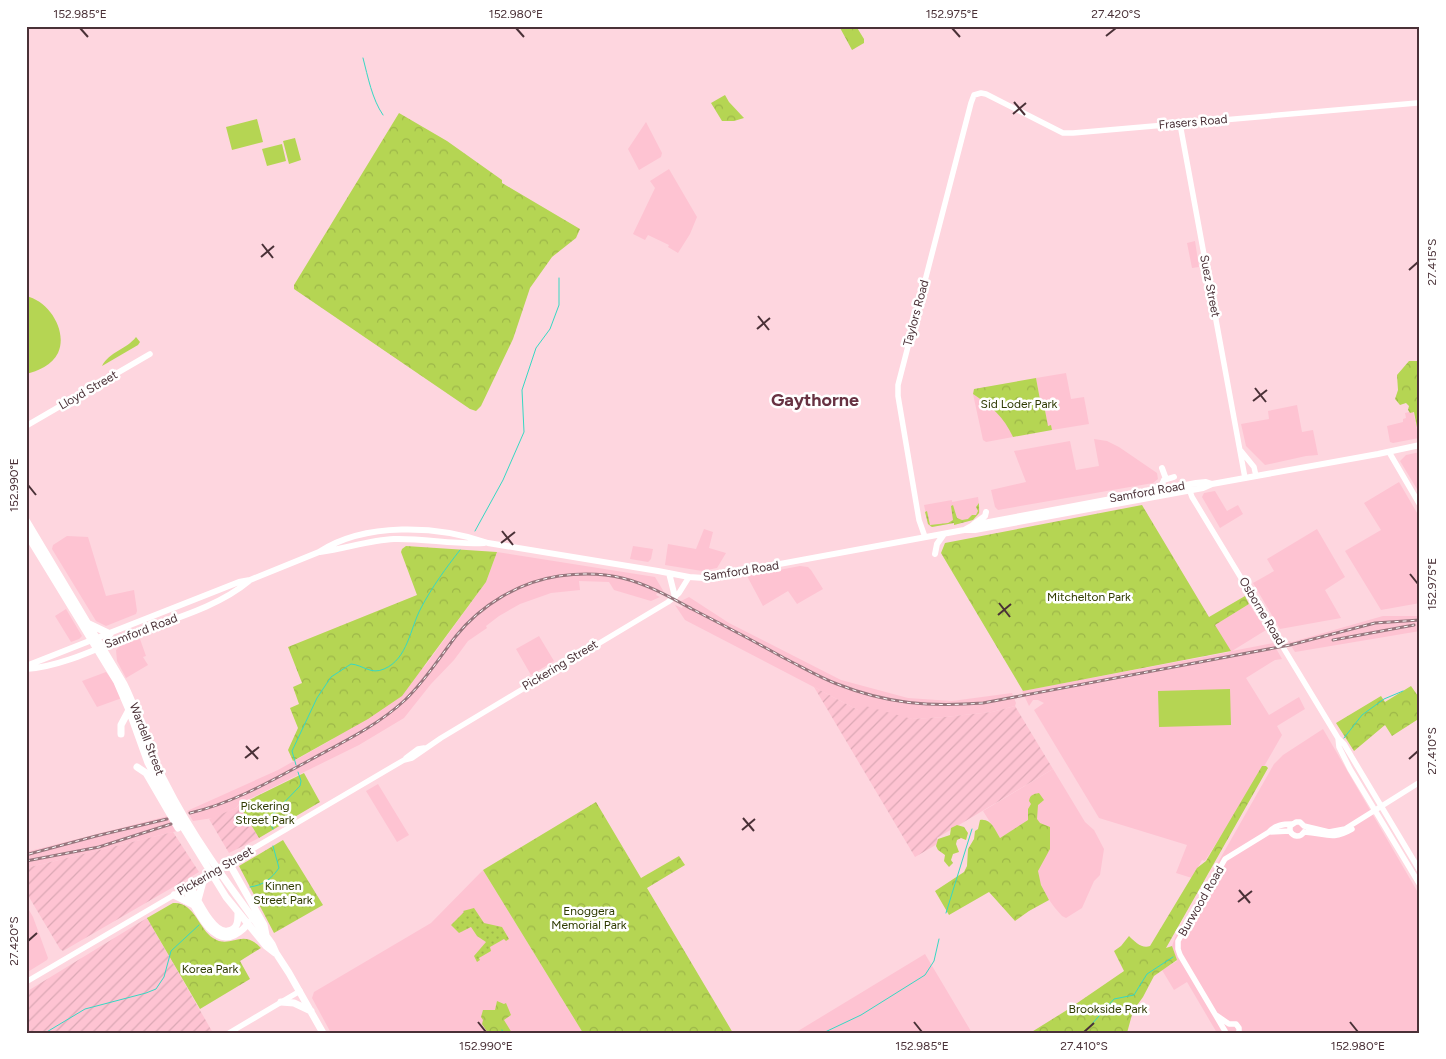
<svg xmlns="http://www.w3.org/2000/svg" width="1446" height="1059" font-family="Figtree,sans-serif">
<defs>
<pattern id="industrial-furrows" width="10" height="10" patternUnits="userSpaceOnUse" patternTransform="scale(1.25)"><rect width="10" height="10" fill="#fec3d2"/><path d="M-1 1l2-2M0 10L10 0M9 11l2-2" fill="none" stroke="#dba8b5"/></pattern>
<pattern id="forest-crowns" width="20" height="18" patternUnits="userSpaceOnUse" patternTransform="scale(1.25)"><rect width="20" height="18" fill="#b5d553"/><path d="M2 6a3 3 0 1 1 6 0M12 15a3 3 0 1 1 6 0" fill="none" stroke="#9db749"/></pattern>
<pattern id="garden-dots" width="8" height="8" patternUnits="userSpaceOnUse" patternTransform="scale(1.25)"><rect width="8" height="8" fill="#b5d553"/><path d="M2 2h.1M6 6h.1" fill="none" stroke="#9db749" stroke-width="1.8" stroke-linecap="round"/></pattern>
</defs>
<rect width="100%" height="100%" fill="#fed6df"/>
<path fill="#fec3d2" d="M646,122L662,153L661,157L639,170L628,149Z
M669,169L697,217L690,234L678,253L668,247L669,245L648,235L645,240L633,234L655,188L650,181Z
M1195,241L1199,267L1192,268L1187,243Z
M1066,373L1071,399L1084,397L1089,424L1052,430L1051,426H1048L1044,405H1041L1036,378Z
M973,394L999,413L1008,425L1013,437L986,442L983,440Z
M1297,405L1302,432L1313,430L1318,455L1306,456L1265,465L1246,446L1241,424L1269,419L1268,411Z
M1413,411L1419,438L1393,443L1390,442L1387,426L1403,422V419L1406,418L1405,413Z
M1094,439L1107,441L1119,447L1157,473L1158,479L1153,483L998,510L995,507L991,490L1026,482L1014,451L1070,441L1076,470L1099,466Z
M1420,452V494L1400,461L1406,455Z
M1399,482L1420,518V603L1381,610L1345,551L1381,530L1364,503Z
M1215,491L1227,511L1238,505L1243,514L1220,528L1202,497L1204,493Z
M978,497L980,512L977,516L972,520L954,525V523L931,527L928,524L924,505L952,500V502Z
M704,529L713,532L709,548L726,553L717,568L702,571L665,565L668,544L696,549Z
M1317,529L1345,577L1325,590L1341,618L1280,629L1253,583L1274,571L1267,559Z
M67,536L88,537L106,596L134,590L137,611L136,614L106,626L96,621L52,549L53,545Z
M633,546L653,549L651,559L648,562L630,559Z
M497,552L655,577L664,592L659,590L656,595L660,597L651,601L614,590L609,582L579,581L580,590L551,593L520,604L499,616L486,626L487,628L468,641L454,660L431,684L404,718L359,745L239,804L236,808L213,818L193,821L187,811L278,770L331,740L425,666L486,582Z
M800,566L808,567L811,570L823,589L797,604L788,591L763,606L747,576Z
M689,597L729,623L841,680L908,698L952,701L1012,693L1016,703L1015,706L992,712L945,717L912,719L858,710L685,620L675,605L682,608L684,603L681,601Z
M1249,604L1266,630L1232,651L1273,643L1282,659L1275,660L1246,678L1269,715L1299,697L1305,709L1277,726L1282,735L1226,833L1222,834L1205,861L1202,860L1192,878L1176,873L1187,845L1099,818L1034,710L1044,703L1038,700H1033L1029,706L1022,691L1230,652L1214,625Z
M66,609L82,636L79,639L71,642L55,616Z
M1383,616H1420V631L1295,652L1288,641L1292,642Z
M539,636L554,661L531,675L516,649Z
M140,639L146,656L143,657L148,665L126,678L117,661L116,650L121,645Z
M106,672L113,681L122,698L97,707L82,681Z
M1323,729L1420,896V1033H1217L1187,982L1174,990L1162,970L1177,961L1172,946L1175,938L1274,764L1283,755Z
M1053,769L1085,822L1094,830L1104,849L1100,875L1094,881L1082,908L1066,918L1062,916L1055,908L1047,897L1041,885L1025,823L1000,838L983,811Z
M378,784L409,835L397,842L366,791Z
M168,816L177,831L26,868V852Z
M483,870L583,1033H331L312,998L314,992L431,923Z
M26,905L33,917L48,958L47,960L26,973Z
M925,954L972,1033H795L798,1031Z"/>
<path fill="url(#industrial-furrows)" d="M814,687L858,710L862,705L912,719L945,717L992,712L1015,706L1053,769L937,838L939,843L915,857Z
M239,805L259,838L229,853L209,819L236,808Z
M173,832L199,872L63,951L60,949L26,892V868Z
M147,918L213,1033H26V992Z"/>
<path fill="#b5d553" d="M257,119L263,142L232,150L226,127Z
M295,138L301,160L289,164L283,141Z
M282,144L286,161L267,166L262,149Z
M26,296C49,301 68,331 58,353C52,365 38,371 26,374Z
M136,337L140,342L138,345L102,366C109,352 127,349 136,337Z
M1230,689L1231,725L1159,727L1158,691Z"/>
<path fill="url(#forest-crowns)" d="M839,26H856L864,39V43L852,50Z
M725,95L729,102L744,118L734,121H722L711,103Z
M399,113L447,141L502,180V183L580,229L576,238L552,257L530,288L513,339L481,406L476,411L470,409L294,289V285Z
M1409,361H1417L1420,363L1419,438L1414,412L1410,413L1408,410L1409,406L1406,403L1400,405L1395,399L1398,390L1397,375Z
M1036,378L1041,405H1044L1048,426L1051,425L1052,430L1013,437C1004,417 991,406 973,394L974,389Z
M1142,505L1209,617L1245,596L1249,604L1215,625L1231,651L1023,691L941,553L945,543Z
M406,546L497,552L486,582L402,696L368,719L293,761L288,750L298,728L290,708L299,704L293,687L302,683L288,647L417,595L401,552L402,549Z
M1411,686L1420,699V718L1392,736L1385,725L1354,751L1336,723L1381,696L1385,702Z
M1262,766H1266L1268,768L1166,948L1172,946L1177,960L1154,976L1143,997L1133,1011L1127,1033H1030L1067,1010L1124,971L1114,951L1121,946L1129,936C1135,942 1142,949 1150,946L1197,868L1206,861Z
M304,773L320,802L259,838L239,805Z
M1039,793L1044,800L1038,805L1037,819L1040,823L1050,827V849L1038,871L1041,885L1049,900L1029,911L1015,921L989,892L949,915L935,891L964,872L967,866L968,849L974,839L975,831L978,829L980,820C991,818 995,830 1000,838L1028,820V809L1031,804L1029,801C1030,795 1033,794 1039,793Z
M596,802L641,878L679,856L685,865L647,888L733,1033H583L483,870Z
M957,825L964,827L968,833L966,840L961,838L957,840L956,844L959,852L953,854L951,860L953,863L949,867L944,861L945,855L938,850L936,846L938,839L950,835L951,828Z
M283,840L323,905L274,933L239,866Z
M173,903C194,901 199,929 213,938C231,950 242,927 261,948L240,961L250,979L200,1009L147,918Z
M497,1001L504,1004L506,1003L511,1015L504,1020L512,1033H488L482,1024L483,1020L481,1017L483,1010H495Z"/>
<path fill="url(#garden-dots)" d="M979,503V513L973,520L954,525V523L932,527L928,524L925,512L927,511L930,525L948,523L953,520L951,506L953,505L957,518L962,520L968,519L972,515H976L978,511L976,507Z
M474,908L484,923L502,927L509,939L506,941L504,939L490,947L491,951L479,958L480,960L477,962L474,956L486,942L477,936L471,927L459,933L451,925L464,912L463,911Z"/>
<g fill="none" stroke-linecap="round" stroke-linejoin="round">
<path stroke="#36d8c3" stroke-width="1" d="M363,58C368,77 372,99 383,115
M475,531L503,480L524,432L522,390L536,348L550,329L559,305V278
M1344,738L1362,715L1384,699L1403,691
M296,765L292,751L317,698L331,677L351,664C363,665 371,675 384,669C408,659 410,628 421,608C432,587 446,568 460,550
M273,829L269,820L271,816L300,786L301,781L298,772
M250,887C264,885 271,879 279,868L273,846
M946,913L972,829
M502,1030L503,1033
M45,1033L85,1009L146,993L156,989L164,977L171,951L199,925
M823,1033L861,1015L925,975L934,961L939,939
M1084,1033L1114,999L1134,995L1147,974L1173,957"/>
<path stroke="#fff" stroke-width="5.5" d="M1180,124L1245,478
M26,426L150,354
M1241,451L1254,467L1256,476
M1389,452L1420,505
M1188,486L1192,497L1338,738L1344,744L1420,871
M925,537L919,520L898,396V385L971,103L974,95L981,93L986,94L1063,133H1073L1417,103
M1338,738L1339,747L1350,769L1420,885
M406,758L418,749L424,748
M1290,831V826L1296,822H1300L1304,826L1329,832L1345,829L1420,782
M1290,831C1293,837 1300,838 1304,832
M1269,832L1290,831
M1304,832C1326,833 1331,841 1352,829
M26,982L404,760L412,758L441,738L668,602L679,593L689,577
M1216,1015L1229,1024H1236L1239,1028V1033
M1225,1031L1180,955L1178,949V941L1225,859L1269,832C1275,825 1283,824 1292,824
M229,1033L300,991"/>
<path stroke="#fff" stroke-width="6" d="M1162,468L1166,479
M1160,489L1164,480L1174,477
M974,524L985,516L986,512
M964,530L973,525L1196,483L1206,482L1212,484
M320,552C345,549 369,540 394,539C424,538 454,545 484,543
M935,554L937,544L944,534
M669,573L675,597
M26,666L239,582L250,580L319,552C365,522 437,525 488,543L658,571L689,577L704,578L964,530H975L1203,488L1212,484L1378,454L1420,445
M26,669C62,667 102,646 135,633C173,619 218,607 249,581"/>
<path stroke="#fff" stroke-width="7" d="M26,520L124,684C140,716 148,751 165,782C194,840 233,891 272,944L276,953L289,973L323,1033
M26,533L117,682L129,710L148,763L173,811L226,897L266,946L275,953
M89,624L110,634
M121,734V725L129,710
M137,767L146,773L178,828
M229,863L264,925L266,935
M190,886C197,898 213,935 228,931C238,929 238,921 238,913
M185,889C195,905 210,946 234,935C240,932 246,928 248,922
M174,895L194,905
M198,900L204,878
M281,1002L294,1003L311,1011"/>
<g stroke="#97777e" stroke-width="3">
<path id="rail" d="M1333,640L1414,625
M190,813C233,803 271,781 310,760C343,742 377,726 405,700C425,681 439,658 456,636C481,605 519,582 559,576C580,573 602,573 622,578C647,584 670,597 692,609C723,625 754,641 784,658C802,667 819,677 837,684C888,704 929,707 983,703L1290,645L1375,623L1420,620
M29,854L96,836L167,819
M26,861L99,847L171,824"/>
</g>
<use href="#rail" stroke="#fff" stroke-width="1" stroke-dasharray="4" stroke-linecap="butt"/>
</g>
<path fill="none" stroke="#4a3137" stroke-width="2" d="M80,28L88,37M516,28L524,37M952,28L960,37M1106,36L1116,28M1014,102L1025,115M1013,114L1026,103M262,244L273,258M261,257L274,246M1409,270L1418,262M758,316L769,330M757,329L770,318M1255,388L1266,402M1253,401L1267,390M28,485L36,495M502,531L513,545M501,543L515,532M1410,574L1418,584M999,603L1010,617M998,615L1011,604M246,746L258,759M245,758L259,747M1409,759L1418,751M743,818L754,831M742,830L755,819M1239,890L1250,903M1238,902L1252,891M28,941L37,933M478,1022L486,1032M914,1022L922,1032M1350,1022L1358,1032M1084,1032L1094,1023"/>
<g text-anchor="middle" stroke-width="5" stroke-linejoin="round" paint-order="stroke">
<g font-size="12" fill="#4a3137" stroke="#fff">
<text transform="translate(1193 122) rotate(-5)" y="4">Frasers Road</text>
<text transform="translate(1210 286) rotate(79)" y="4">Suez Street</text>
<text transform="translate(916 313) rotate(-75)" y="4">Taylors Road</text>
<text transform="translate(88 390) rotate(-30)" y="4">Lloyd Street</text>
<text transform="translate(1147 492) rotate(-10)" y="4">Samford Road</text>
<text transform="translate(741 571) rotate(-9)" y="4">Samford Road</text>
<text transform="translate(1262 611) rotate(59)" y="4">Osborne Road</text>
<text transform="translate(141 631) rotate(-21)" y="4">Samford Road</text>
<text transform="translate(560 665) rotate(-31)" y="4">Pickering Street</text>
<text transform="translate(147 739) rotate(69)" y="4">Wardell Street</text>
<text transform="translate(215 871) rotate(-30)" y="4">Pickering Street</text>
<text transform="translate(1201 901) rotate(-60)" y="4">Burwood Road</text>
</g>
<g font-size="12" fill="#2f3b02" stroke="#fff">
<text x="1019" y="408">Sid Loder Park</text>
<text x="1089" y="601">Mitchelton Park</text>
<text x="265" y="810">Pickering<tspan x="265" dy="14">Street Park</tspan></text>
<text x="283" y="890">Kinnen<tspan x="283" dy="14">Street Park</tspan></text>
<text x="589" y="915">Enoggera<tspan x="589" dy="14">Memorial Park</tspan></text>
<text x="210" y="973">Korea Park</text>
<text x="1108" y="1013">Brookside Park</text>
</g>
<g font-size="18" font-weight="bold" fill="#673242" stroke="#fff">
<text x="815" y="406">Gaythorne</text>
</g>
</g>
<rect width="1446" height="1059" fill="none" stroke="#ffffff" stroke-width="55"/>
<rect x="28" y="28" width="1390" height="1004" fill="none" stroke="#4a3137" stroke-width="2"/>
<g font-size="12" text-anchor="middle" fill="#4a3137">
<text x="80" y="18">152.985°E</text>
<text x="516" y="18">152.980°E</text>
<text x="952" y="18">152.975°E</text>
<text x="1116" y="18">27.420°S</text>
<text transform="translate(1432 262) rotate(-90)" y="4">27.415°S</text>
<text transform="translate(14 485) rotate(-90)" y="4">152.990°E</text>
<text transform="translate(1432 584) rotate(-90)" y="4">152.975°E</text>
<text transform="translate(1432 751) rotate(-90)" y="4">27.410°S</text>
<text transform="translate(14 941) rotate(-90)" y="4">27.420°S</text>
<text x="486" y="1050">152.990°E</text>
<text x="922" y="1050">152.985°E</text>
<text x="1084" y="1050">27.410°S</text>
<text x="1358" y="1050">152.980°E</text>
</g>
</svg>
